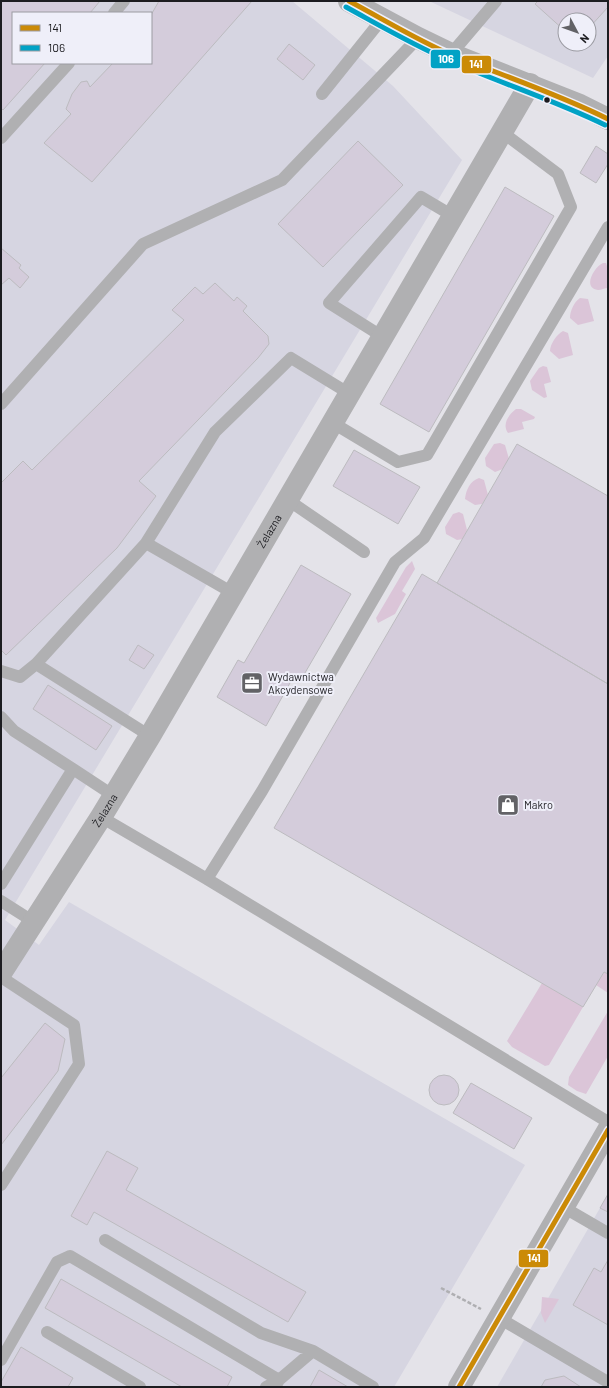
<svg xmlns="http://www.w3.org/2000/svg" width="609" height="1388" font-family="Barlow,sans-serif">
<rect width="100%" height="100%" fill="#e4e3e9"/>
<path fill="#d6d5e1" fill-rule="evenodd" d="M1,1H292L393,86L462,160L5,920L39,945L69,902L525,1165L394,1387H1ZM13,13H151V63H13Z
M429,1H608V56L593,78ZM565,20H589V44H565Z
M608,1194V1387H497L600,1208Z"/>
<path fill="#dbc5d8" d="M603,263H606L608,269V288C605,288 601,290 598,290C582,288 594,267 603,263Z
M580,298L588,299L594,321L578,325L570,318C570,311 574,302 580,298Z
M563,331L568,333L573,355L559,359L550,351C550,344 557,334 563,331Z
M543,366L547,367L551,382L544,384L547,397L544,398L532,390L530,381L539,368Z
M516,409H521L535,417L534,419L522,422L524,429L508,433C502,425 508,415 516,409Z
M500,443L505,445L509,459L503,469L495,472L486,466L485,458L494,444Z
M479,478L484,480L488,495L482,504L475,505L465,499C466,490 470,481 479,478Z
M459,512L463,514L467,530L463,539L457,540L446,534L445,527L453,514Z
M412,561L415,569L402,591L406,594L395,614L378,623L376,618L406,567Z
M604,972L608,974V993L596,985Z
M542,983L583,1007L549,1065L545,1066L512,1047L507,1041Z
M608,1011V1056L586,1094L577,1091L568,1085L569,1077Z
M542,1297L559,1299L545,1323L541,1313Z"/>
<path fill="#d4ccdb" stroke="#bcbbbf" d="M1,1H100L90,13H13V63H45L3,110L1,108Z
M159,1H252L92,182L44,143L71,114L66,109L72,94L81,82L87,81L90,87L113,63H151V15Z
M538,1H608V7L589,28V20H565V31L535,4Z
M289,44L315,65L303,80L277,59Z
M358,141L403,185L323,267L278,224Z
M596,146L608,154V164L596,183L580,173Z
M505,187L554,216L429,432L380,404Z
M1,248L21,265L19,268L29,277L20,288L9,278L1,285Z
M215,283L234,301L237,297L247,306L243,311L268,336L269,344L258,358L139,481L156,496L117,548L6,655L1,650V483L23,461L32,470L184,320L172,310L195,287L203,294Z
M517,444L608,496V684L437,583Z
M354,450L420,487L398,524L333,486Z
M301,565L351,594L302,678L295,674L266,726L217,697L238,660L244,663Z
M422,574L608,684V974L604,972L583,1007L274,828Z
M138,645L154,655L144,669L129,660Z
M48,685L112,726L96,750L33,709Z
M45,1023L65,1039L58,1071L1,1145V1078Z
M429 1090a15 15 0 1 1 30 0a15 15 0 1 1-30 0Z
M471,1083L532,1118L514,1149L453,1113Z
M107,1151L138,1168L126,1190L306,1292L288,1322L94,1212L87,1225L71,1216Z
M608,1194V1212L600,1208Z
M608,1260V1325L573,1305L594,1268L601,1272Z
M61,1279L232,1377L227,1387H182L45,1308Z
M21,1347L73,1378L68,1387H1V1382Z
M319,1370L348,1387H310Z
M564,1376L581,1387H541L545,1380Z"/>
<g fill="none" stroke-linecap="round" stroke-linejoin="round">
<path stroke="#afafb2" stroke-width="2.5" stroke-dasharray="4 2" stroke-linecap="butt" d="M441,1288L481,1309"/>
<path stroke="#b0b0b2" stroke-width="12" d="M114,13L124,1
M451,54L496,1
M322,94L382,19
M1,138L69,63
M383,337L329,303L421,197L453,216
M1,404L143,244L282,180L418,38
M333,423L398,462L427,455L571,207L558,174L502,132
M288,500L364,552
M146,543L233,593
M36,664L146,543L215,432L291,358L350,394
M1,671L20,677L36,664L150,736
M1,717L14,731L73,769
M101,817L207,879L262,791L395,562L424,538L608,227
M207,879L608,1122
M1,884L73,769L114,796
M1,901L34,922
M1,977L74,1025L79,1064L1,1185
M563,1207L608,1233
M105,1240L261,1333L313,1351L373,1387
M499,1318L608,1382
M47,1332L140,1387
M1,1360L57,1262L70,1256L279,1380L275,1387
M266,1387L279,1380L313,1351"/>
<g stroke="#b0b0b2" stroke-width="22">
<path d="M349,1L418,38L451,54L580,105L608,119"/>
<path id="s1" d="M1,973L101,817L150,736L530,84"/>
</g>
<path stroke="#b0b0b2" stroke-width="22" d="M459,1387L608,1130"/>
<g stroke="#efeff9" stroke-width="8">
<path id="bus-1" d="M349,1C383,19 417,40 452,55C504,76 558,94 608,119
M459,1387L608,1130"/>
</g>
<g stroke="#efeff9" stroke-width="8">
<path id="bus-2" d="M346,7C379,25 413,45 448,60C500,83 554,100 605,125"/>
</g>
<use href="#bus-1" stroke="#cb8a06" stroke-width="5"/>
<use href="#bus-2" stroke="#01a2c5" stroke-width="5"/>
</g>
<defs>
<g id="office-square" transform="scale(1.15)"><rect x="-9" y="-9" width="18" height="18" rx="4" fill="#626266" stroke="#efeff9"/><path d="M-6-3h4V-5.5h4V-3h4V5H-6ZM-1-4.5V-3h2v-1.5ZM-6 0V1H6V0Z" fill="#fff"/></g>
<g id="shop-square" transform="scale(1.15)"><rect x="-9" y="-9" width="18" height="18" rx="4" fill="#626266" stroke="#efeff9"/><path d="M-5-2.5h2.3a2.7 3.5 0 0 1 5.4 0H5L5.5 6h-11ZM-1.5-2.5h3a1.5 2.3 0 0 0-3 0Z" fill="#fff"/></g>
</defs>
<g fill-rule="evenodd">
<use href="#office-square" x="252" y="683"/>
<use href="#shop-square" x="508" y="805"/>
</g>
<circle fill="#1c1c20" stroke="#efeff9" stroke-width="1.5" cx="547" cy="100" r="3.5"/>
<g text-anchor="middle" stroke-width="4" stroke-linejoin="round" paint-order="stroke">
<g font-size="11" fill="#1c1c20" stroke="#efeff9">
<text dy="4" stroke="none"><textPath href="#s1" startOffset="517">Żelazna</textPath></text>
<text dy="4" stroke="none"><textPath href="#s1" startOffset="193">Żelazna</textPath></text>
</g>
<g font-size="11" fill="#1c1c20" stroke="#efeff9" text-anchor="start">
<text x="268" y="681">Wydawnictwa<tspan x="268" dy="13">Akcydensowe</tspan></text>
<text x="524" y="809">Makro</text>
</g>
</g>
<g stroke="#efeff9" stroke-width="1.5">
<rect x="430" y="49" width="31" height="20" rx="4" fill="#01a2c5"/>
<rect x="461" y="55" width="31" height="19" rx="4" fill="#cb8a06"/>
<rect x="518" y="1249" width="31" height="19" rx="4" fill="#cb8a06"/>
</g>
<g font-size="11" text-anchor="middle" font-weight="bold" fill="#fff">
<text x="446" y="63">106</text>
<text x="476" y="68">141</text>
<text x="534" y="1262">141</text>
</g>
<rect width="609" height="1388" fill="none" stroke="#1c1c20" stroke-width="4"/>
<rect x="12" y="12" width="140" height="52" fill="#efeff9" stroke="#9b9ba2"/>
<rect x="20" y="25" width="20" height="6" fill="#cb8a06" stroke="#9b9ba2"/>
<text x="48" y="32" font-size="12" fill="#1c1c20">141</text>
<rect x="20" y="45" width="20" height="6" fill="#01a2c5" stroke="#9b9ba2"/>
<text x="48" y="52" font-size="12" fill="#1c1c20">106</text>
<g transform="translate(577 32) rotate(131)"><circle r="19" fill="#efeff9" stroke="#9b9ba2"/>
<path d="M0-3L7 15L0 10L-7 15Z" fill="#626266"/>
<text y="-6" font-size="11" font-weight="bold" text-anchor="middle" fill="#1c1c20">N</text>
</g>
</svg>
